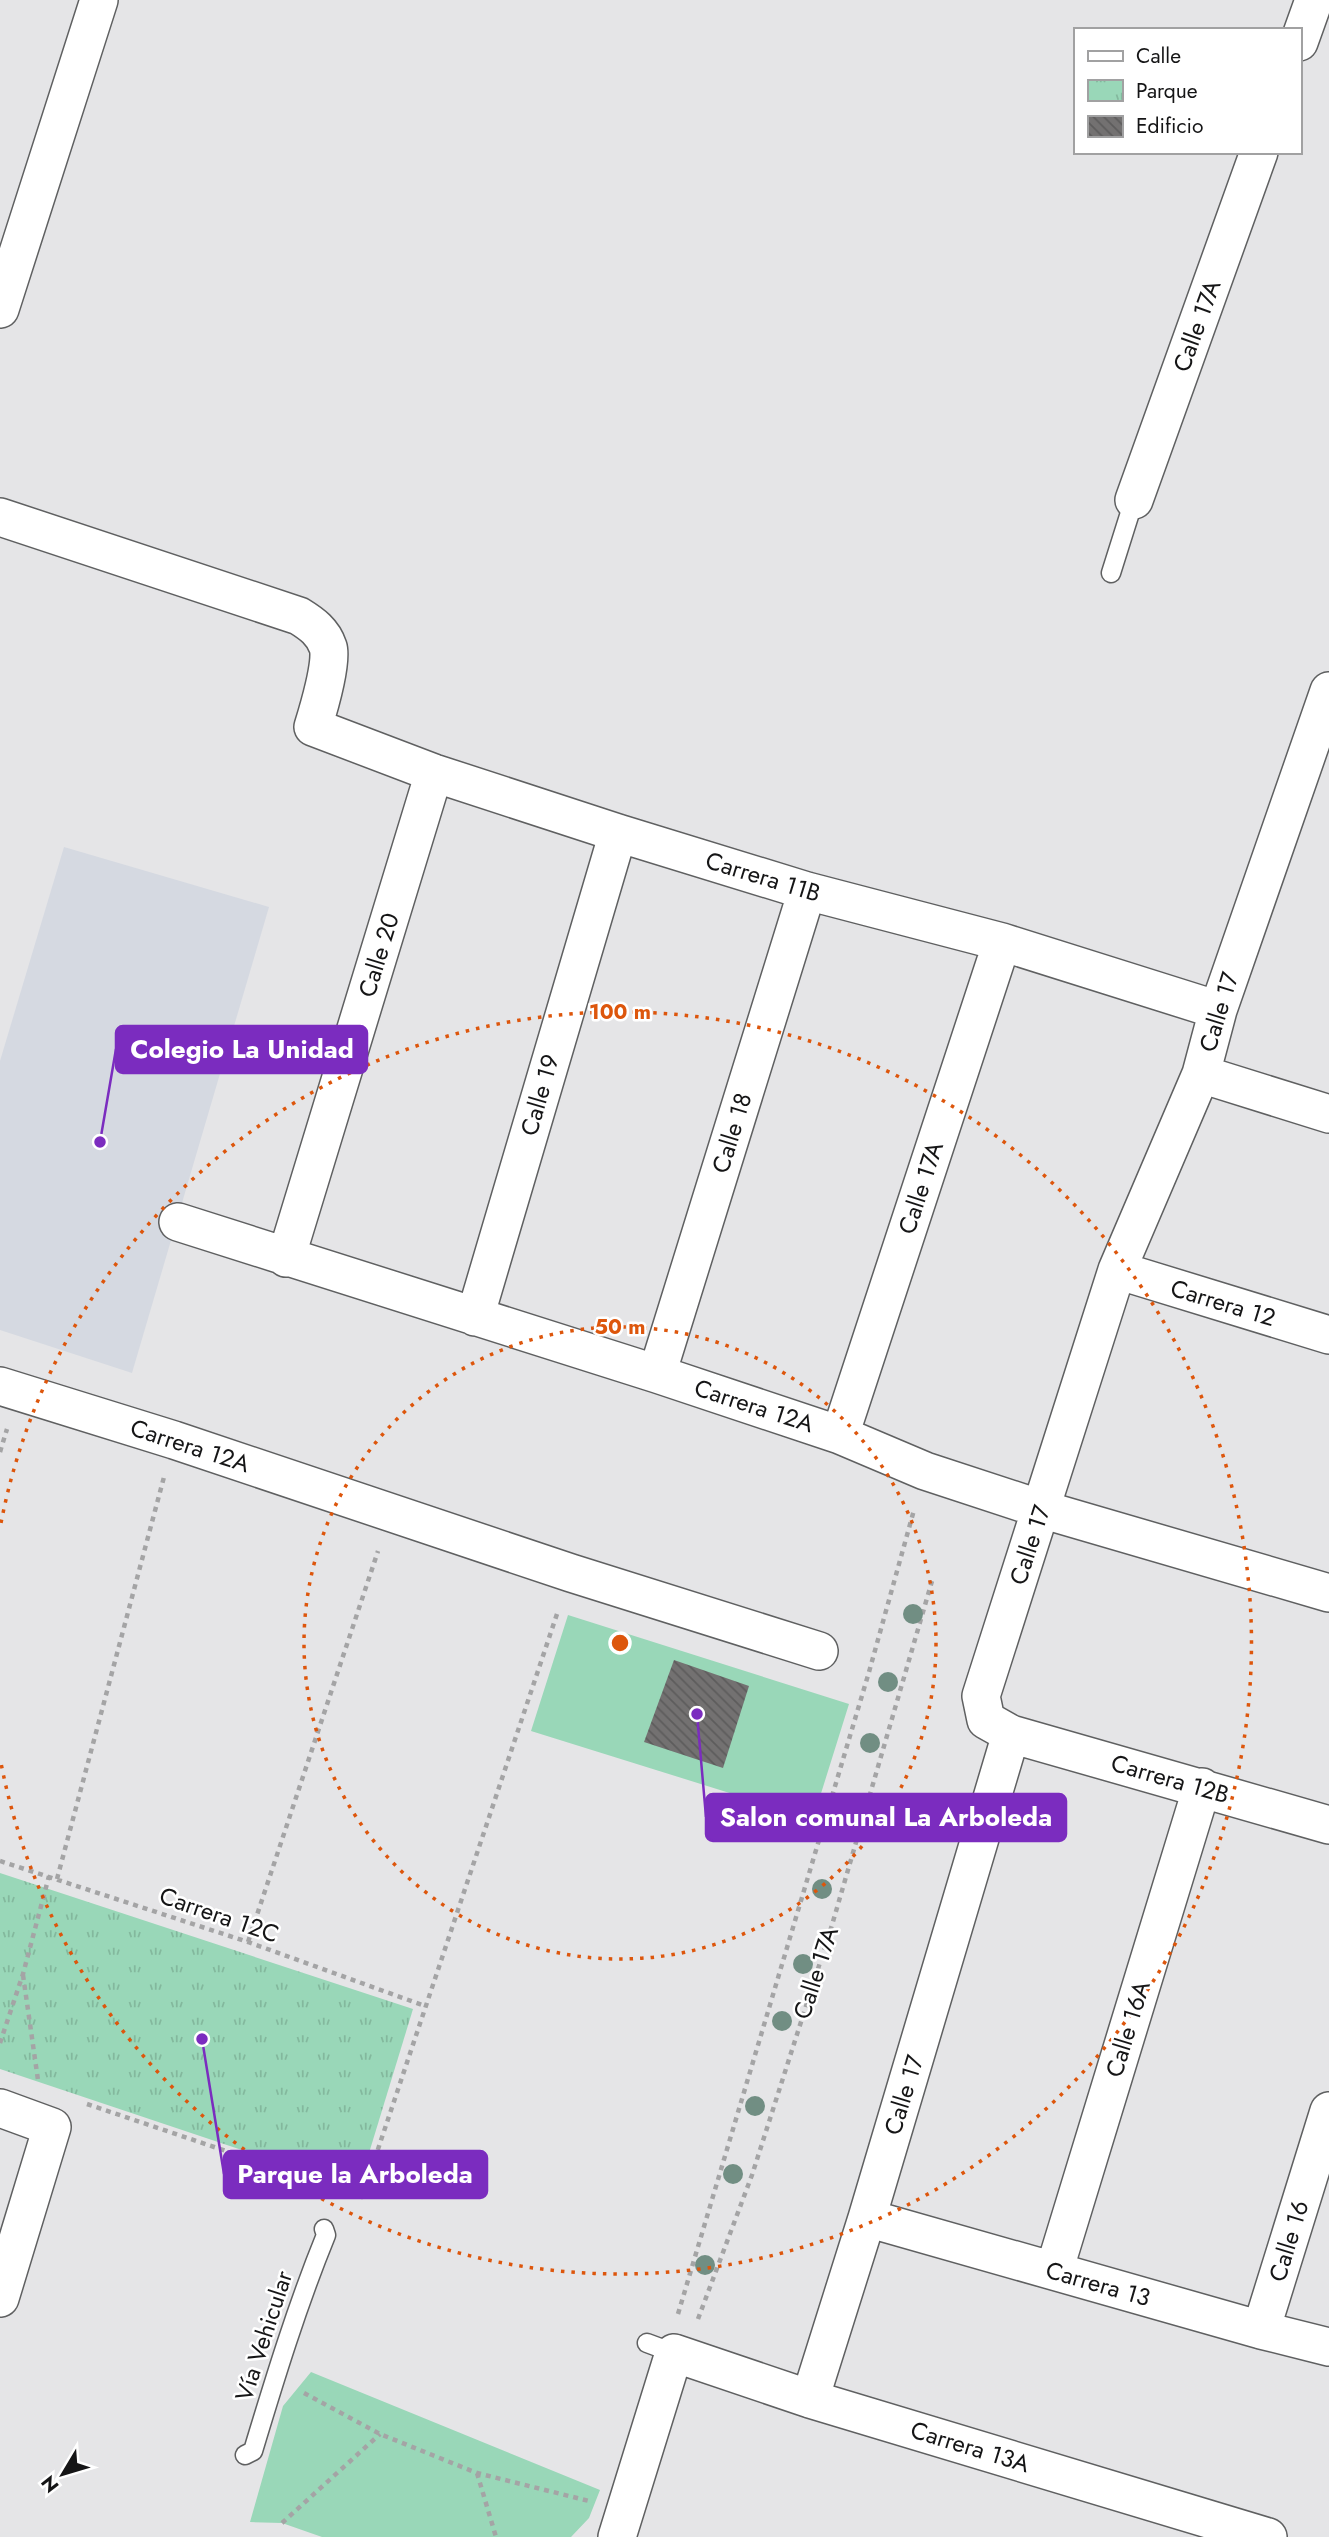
<svg xmlns="http://www.w3.org/2000/svg" width="1329" height="2537" font-family="Jost,sans-serif">
<defs>
<pattern id="park-tufts" width="24" height="20" patternUnits="userSpaceOnUse" patternTransform="scale(1.75)"><rect width="24" height="20" fill="#99d7b8"/><path d="M3 7l-1-3M5 7V3M7 7l1-3M15 17l-1-3M17 17v-4M19 17l1-3" fill="none" stroke="#83b89d"/></pattern>
<pattern id="building-back-hatch" width="6" height="6" patternUnits="userSpaceOnUse" patternTransform="scale(1.75)"><rect width="6" height="6" fill="#737171"/><path d="M-1 5l2 2M0 0l6 6M5-1l2 2" fill="none" stroke="#5d5c5c"/></pattern>
</defs>
<rect width="100%" height="100%" fill="#e5e5e7"/>
<path fill="#d5d9e1" d="M64,847L269,907L132,1373L0,1330V1061Z"/>
<path fill="#99d7b8" d="M568,1615L849,1704L813,1819L531,1731Z
M311,2372L600,2490L589,2518L571,2537H322L282,2523L250,2522L283,2406Z"/>
<path fill="url(#park-tufts)" d="M0,1873L413,2009L358,2189L0,2069Z"/>
<path fill="url(#building-back-hatch)" d="M674,1660L749,1686L723,1768L644,1742Z"/>
<g fill="none" stroke-linecap="round" stroke-linejoin="round">
<g stroke="#5f6061" stroke-width="21">
<path id="service" d="M1111,573L1134,500
M647,2343L674,2353
M245,2455L253,2451C275,2378 297,2306 326,2235L324,2229"/>
</g>
<g stroke="#5f6061" stroke-width="40">
<path id="minor" d="M1299,42L1314,0
M0,309L99,0
M1134,500L1259,152
M0,517L299,616C312,624 323,632 328,647C333,661 318,711 313,727L434,773L618,833L807,891L1002,942L1218,1010
M1329,691L1218,1010L1201,1074L1117,1270L981,1696L986,1720L1011,1734L1329,1825
M1201,1074L1329,1114
M178,1222L657,1374L840,1435L925,1471L1041,1509L1329,1593
M286,1258L434,773
M1117,1270L1329,1335
M475,1317L618,833
M657,1374L807,891
M0,1386L174,1440L571,1573L819,1651
M840,1435L1002,942
M0,2108L52,2127L0,2298
M867,2218L1261,2330L1329,2347
M1054,2271L1202,1787
M1261,2330L1329,2111
M810,2399L867,2218L1011,1734
M617,2537L674,2353L810,2399L1268,2537"/>
</g>
<path stroke="#a4a4a5" stroke-width="4.5" stroke-dasharray="5 5" stroke-linecap="butt" d="M0,1452L7,1429
M0,1861L248,1942L425,2006
M57,1879L164,1477
M248,1942L378,1551
M23,1975L38,2080
M0,2043L23,1974L49,1876
M87,2104L362,2197L558,1611
M678,2314L869,1672L914,1510
M698,2319L752,2175L832,1925L932,1581
M304,2393L380,2434L477,2473L589,2501
M477,2473L496,2537
M282,2523L380,2434"/>
<use href="#service" stroke="#fff" stroke-width="18"/>
<use href="#minor" stroke="#fff" stroke-width="37"/>
</g>
<g fill="#718e83">
<circle cx="913" cy="1614" r="10"/>
<circle cx="888" cy="1682" r="10"/>
<circle cx="870" cy="1743" r="10"/>
<circle cx="822" cy="1889" r="10"/>
<circle cx="803" cy="1964" r="10"/>
<circle cx="782" cy="2021" r="10"/>
<circle cx="755" cy="2106" r="10"/>
<circle cx="733" cy="2174" r="10"/>
<circle cx="705" cy="2265" r="10"/>
</g>
<g fill="none" stroke="#dd560c" stroke-width="3.5" stroke-dasharray="3.5 7">
<circle cx="620" cy="1643" r="316"/>
<path d="M1 1523A631 631 0 1 1 1 1763"/>
</g>
<g text-anchor="middle" stroke-width="5" stroke-linejoin="round" paint-order="stroke">
<g font-size="24" fill="#151516" stroke="#fff">
<text transform="translate(1197 326) rotate(-70)" y="8">Calle 17A</text>
<text transform="translate(763 877) rotate(17)" y="8">Carrera 11B</text>
<text transform="translate(379 955) rotate(-73)" y="8">Calle 20</text>
<text transform="translate(1219 1012) rotate(-73)" y="8">Calle 17</text>
<text transform="translate(540 1095) rotate(-74)" y="8">Calle 19</text>
<text transform="translate(732 1133) rotate(-73)" y="8">Calle 18</text>
<text transform="translate(921 1188) rotate(-72)" y="8">Calle 17A</text>
<text transform="translate(1223 1303) rotate(17)" y="8">Carrera 12</text>
<text transform="translate(754 1406) rotate(18)" y="8">Carrera 12A</text>
<text transform="translate(190 1446) rotate(18)" y="8">Carrera 12A</text>
<text transform="translate(1030 1545) rotate(-72)" y="8">Calle 17</text>
<text transform="translate(1170 1779) rotate(16)" y="8">Carrera 12B</text>
<text transform="translate(219 1915) rotate(19)" y="8">Carrera 12C</text>
<text transform="translate(816 1973) rotate(-72)" y="8">Calle 17A</text>
<text transform="translate(1128 2029) rotate(-73)" y="8">Calle 16A</text>
<text transform="translate(904 2095) rotate(-73)" y="8">Calle 17</text>
<text transform="translate(1289 2241) rotate(-73)" y="8">Calle 16</text>
<text transform="translate(1098 2284) rotate(16)" y="8">Carrera 13</text>
<text transform="translate(264 2336) rotate(-72)" y="8">Vía Vehicular</text>
<text transform="translate(970 2447) rotate(17)" y="8">Carrera 13A</text>
</g>
</g>
<circle cx="620" cy="1643" r="10" fill="#dd560c" stroke="#fff" stroke-width="3.5"/>
<g font-size="21" text-anchor="middle" font-weight="bold" fill="#dd560c" stroke="#fff" stroke-width="5" stroke-linejoin="round" paint-order="stroke">
<text x="620" y="1019">100 m</text>
<text x="620" y="1334">50 m</text>
</g>
<path fill="none" stroke="#7b2cbf" stroke-width="2.5" d="M100 1142L116 1049M697 1714L706 1817M202 2039L224 2174"/>
<g fill="#7b2cbf" stroke="#fff" stroke-width="2.5">
<circle cx="100" cy="1142" r="7"/>
<circle cx="697" cy="1714" r="7"/>
<circle cx="202" cy="2039" r="7"/>
</g>
<g fill="#7b2cbf" stroke="#7b2cbf" stroke-width="2.5">
<rect x="116" y="1026" width="251" height="47" rx="7"/>
<rect x="706" y="1794" width="360" height="47" rx="7"/>
<rect x="224" y="2151" width="263" height="47" rx="7"/>
</g>
<g font-size="26" text-anchor="middle" font-weight="bold" fill="#fff">
<text x="242" y="1058">Colegio La Unidad</text>
<text x="886" y="1826">Salon comunal La Arboleda</text>
<text x="355" y="2183">Parque la Arboleda</text>
</g>
<rect x="1074" y="28" width="228" height="126" fill="#ffffff" stroke="#a1a1a2" stroke-width="2"/>
<rect x="1088" y="51" width="35" height="10" fill="#ffffff" stroke="#a1a1a2" stroke-width="2"/>
<text x="1136" y="63" font-size="21" fill="#151516">Calle</text>
<rect x="1088" y="80" width="35" height="21" fill="url(#park-tufts)" stroke="#a1a1a2" stroke-width="2"/>
<text x="1136" y="98" font-size="21" fill="#151516">Parque</text>
<rect x="1088" y="116" width="35" height="21" fill="url(#building-back-hatch)" stroke="#a1a1a2" stroke-width="2"/>
<text x="1136" y="133" font-size="21" fill="#151516">Edificio</text>
<g transform="translate(63 2474) rotate(232)" stroke="#ffffff" stroke-width="5" paint-order="stroke">
<path d="M0-5L12 26L0 18L-12 26Z" fill="#151516"/>
<text y="-10" font-size="19" font-weight="bold" text-anchor="middle" fill="#151516">N</text>
</g>
</svg>
